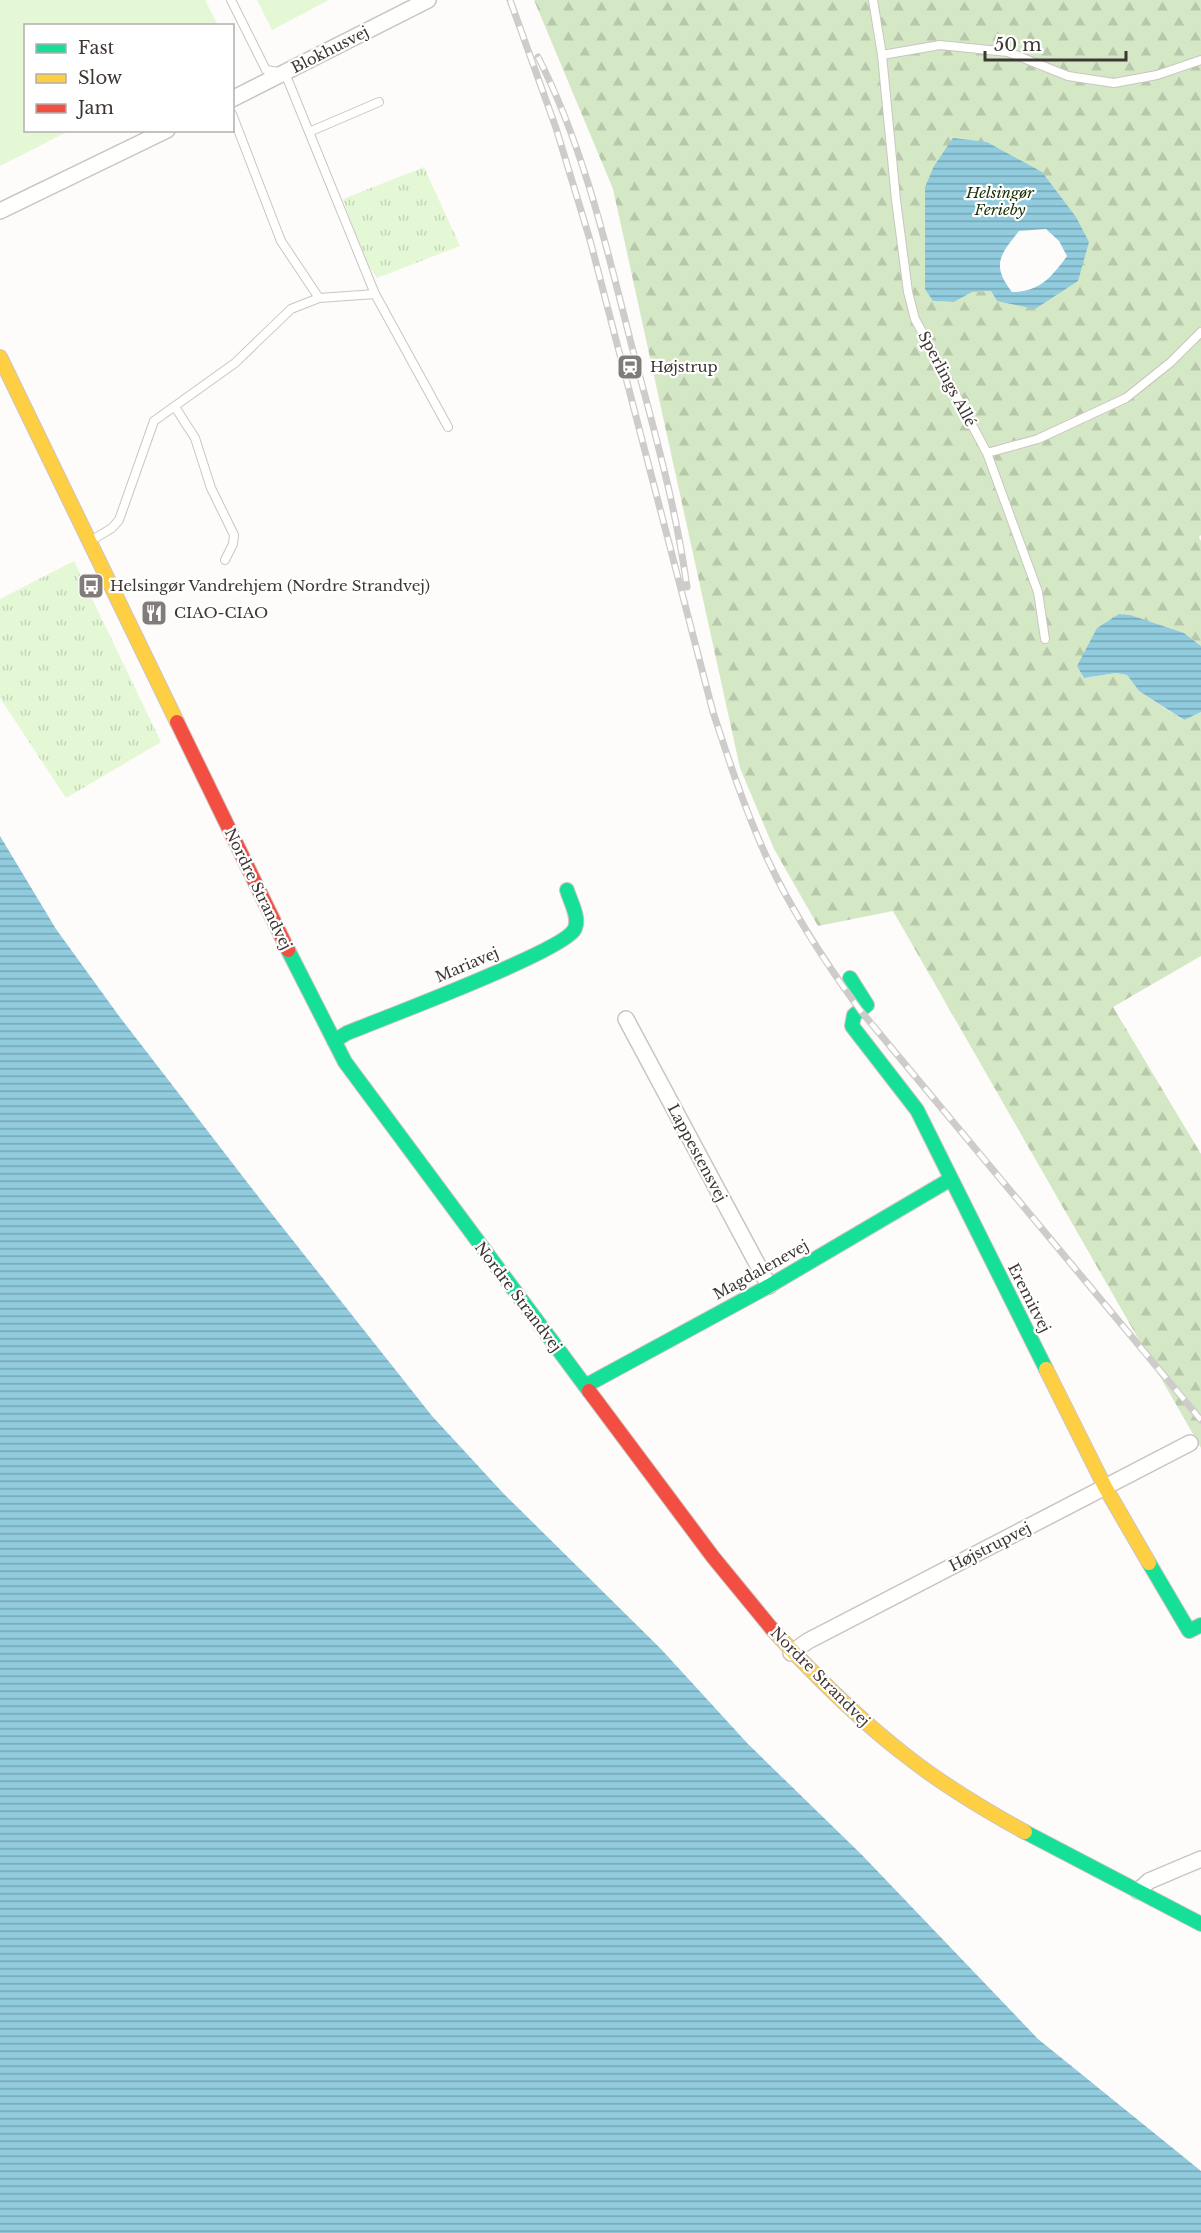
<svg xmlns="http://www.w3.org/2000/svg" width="1201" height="2233" font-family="'Libre Baskerville',serif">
<defs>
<pattern id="grass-tufts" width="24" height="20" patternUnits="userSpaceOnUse" patternTransform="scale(1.5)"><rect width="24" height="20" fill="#e4f8d5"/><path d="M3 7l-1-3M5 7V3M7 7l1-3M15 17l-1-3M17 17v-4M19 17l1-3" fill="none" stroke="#c5d5b7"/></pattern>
<pattern id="forest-firs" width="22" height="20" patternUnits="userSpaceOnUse" patternTransform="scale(1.5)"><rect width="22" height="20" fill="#d5e8c6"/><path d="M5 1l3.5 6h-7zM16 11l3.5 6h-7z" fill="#b8c8ab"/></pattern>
<pattern id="water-rules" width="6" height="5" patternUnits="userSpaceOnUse" patternTransform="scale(1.5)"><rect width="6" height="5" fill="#90cbde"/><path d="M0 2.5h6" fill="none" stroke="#77a6b5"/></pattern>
</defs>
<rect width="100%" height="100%" fill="#fefcfa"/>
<path fill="url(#grass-tufts)" d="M424,167L460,246L377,278L363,258L343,199Z
M74,561L161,742L66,798L0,698V599Z"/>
<path fill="url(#forest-firs)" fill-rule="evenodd" d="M534,0H1201V535L1199,537L1201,541V646L1184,633L1157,626L1084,678L1116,673L1127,675L1139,691L1183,720L1201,712V956L1113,1007L1201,1154V1448L893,911L818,926L774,849L740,768L613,189ZM987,142L1041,172L1078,281L997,301L991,291L972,292L954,302L933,301L926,234L925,187Z"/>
<path fill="#e4f8d5" d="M0,0H205L218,25L26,26V130L69,131L0,166Z
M257,0H329L272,30Z"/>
<path fill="url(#water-rules)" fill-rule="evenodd" d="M953,138L987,142L1042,172L1076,217L1089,242L1078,281L1035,309L997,301L991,291L972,292L954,302L933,301L925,289V187L934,166ZM1046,229L1059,241L1067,256C1052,277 1039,292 1012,292C991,265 1000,255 1019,231Z
M1119,614L1130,615L1184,633L1201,646V712L1184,720L1139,691L1127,675L1116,673L1084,678L1077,666L1097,628Z
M0,836L56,929L119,1016L264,1204L432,1416L503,1493L661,1649L748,1744L862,1855L1038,2039L1201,2171V2233H0Z"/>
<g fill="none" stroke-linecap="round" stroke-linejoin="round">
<g stroke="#cac5c2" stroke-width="10">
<path id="lane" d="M231,0L266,70L285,73L375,294L448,427
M873,0L882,55L896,200L908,292L915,319L987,453L1038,592L1045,639
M882,55L940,45L1008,52L1068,76L1114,83L1157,75L1201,60
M232,114L281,241L319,298L375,294
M309,132L379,102
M175,407L195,438L211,488L234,535L233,544L225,560
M987,453L1038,439L1126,398L1171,362L1201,332
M92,540L112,528L119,520L154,421L235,363L291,309L319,298"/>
</g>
<g stroke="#cac5c2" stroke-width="18">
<path id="street" d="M232,99L428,0
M0,211L167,130
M626,1019L769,1286
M791,1653L808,1641L1190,1443
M1138,1891L1149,1881L1201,1859"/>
</g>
<g stroke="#cac5c2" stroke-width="16">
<path id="fast" d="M288,950L345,1062L589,1391
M850,978L867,1005L854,1015L852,1026L917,1110L1046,1369
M334,1041L347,1033C381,1019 561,952 574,930C581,919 570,901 567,890
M585,1386L769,1286L951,1179
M1149,1563L1189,1631L1201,1625
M1025,1832L1201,1924"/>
</g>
<g stroke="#cac5c2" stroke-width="16">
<path id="slow" d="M0,357L177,722
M1046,1369L1105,1487L1149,1563
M772,1629C815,1676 859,1720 909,1758C945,1786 985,1810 1025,1832"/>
</g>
<g stroke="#cac5c2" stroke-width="16">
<path id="jam" d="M177,722L288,950
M589,1391L713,1557L772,1629"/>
</g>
<use href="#lane" stroke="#fffffe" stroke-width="8"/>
<use href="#street" stroke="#fffffe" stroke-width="15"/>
<use href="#fast" stroke="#16e098" stroke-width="14"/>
<use href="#slow" stroke="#ffcf43" stroke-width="14"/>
<use href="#jam" stroke="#f24e42" stroke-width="14"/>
<g stroke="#cecccb" stroke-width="7">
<path id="rail" d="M510,0L556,128L590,240L713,712C729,761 745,810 767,858C792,912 825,962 860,1010L1201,1420
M538,57C584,147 607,249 632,347C653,426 676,506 687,587"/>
</g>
<use href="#rail" stroke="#fff" stroke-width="4.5" stroke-dasharray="14" stroke-linecap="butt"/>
</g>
<defs>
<g id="station-square" transform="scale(1.35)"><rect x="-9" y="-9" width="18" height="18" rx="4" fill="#817b79" stroke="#fff"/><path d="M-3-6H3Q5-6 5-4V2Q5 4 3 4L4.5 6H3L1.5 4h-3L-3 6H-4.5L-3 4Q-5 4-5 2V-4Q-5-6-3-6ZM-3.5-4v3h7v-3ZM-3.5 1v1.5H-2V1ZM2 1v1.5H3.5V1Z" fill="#fff"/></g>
<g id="bus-square" transform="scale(1.35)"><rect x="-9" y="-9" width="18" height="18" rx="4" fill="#817b79" stroke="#fff"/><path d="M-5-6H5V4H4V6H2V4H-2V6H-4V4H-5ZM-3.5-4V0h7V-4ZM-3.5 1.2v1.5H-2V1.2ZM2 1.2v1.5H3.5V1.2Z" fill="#fff"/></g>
<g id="restaurant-square" transform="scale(1.35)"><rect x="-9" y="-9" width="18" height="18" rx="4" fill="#817b79" stroke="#fff"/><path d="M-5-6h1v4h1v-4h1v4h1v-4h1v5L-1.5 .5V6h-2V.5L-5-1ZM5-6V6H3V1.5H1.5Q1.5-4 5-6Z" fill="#fff"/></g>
</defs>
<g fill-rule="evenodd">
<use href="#station-square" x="630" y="367"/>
<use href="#bus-square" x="91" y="586"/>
<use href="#restaurant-square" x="154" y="613"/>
</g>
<g text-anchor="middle" stroke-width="4.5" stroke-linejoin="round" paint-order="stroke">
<g font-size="15" fill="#3e3633" stroke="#fff">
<text transform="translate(330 50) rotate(-27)" y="5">Blokhusvej</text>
<text transform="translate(947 379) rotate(62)" y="5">Sperlings Allé</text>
<text transform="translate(258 889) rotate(64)" y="5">Nordre Strandvej</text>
<text transform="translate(467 965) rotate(-23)" y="5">Mariavej</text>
<text transform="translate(697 1153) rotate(62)" y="5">Lappestensvej</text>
<text transform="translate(761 1270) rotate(-29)" y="5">Magdalenevej</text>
<text transform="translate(518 1297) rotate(53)" y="5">Nordre Strandvej</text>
<text transform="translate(1029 1298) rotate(63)" y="5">Eremitvej</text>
<text transform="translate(990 1547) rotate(-27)" y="5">Højstrupvej</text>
<text transform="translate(820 1677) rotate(45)" y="5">Nordre Strandvej</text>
</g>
<g font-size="15" font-style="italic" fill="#193005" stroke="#fff">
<text x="1000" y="198">Helsingør<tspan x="1000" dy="17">Ferieby</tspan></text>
</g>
<g font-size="15" fill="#3e3633" stroke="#fff" text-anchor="start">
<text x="650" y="372">Højstrup</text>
<text x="110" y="591">Helsingør Vandrehjem (Nordre Strandvej)</text>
<text x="174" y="618">CIAO-CIAO</text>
</g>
</g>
<rect x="24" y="24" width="210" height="108" fill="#ffffff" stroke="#b2afad" stroke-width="1.5"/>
<rect x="36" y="44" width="30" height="9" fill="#16e098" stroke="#b2afad" stroke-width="1.5"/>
<text x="78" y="54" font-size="18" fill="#3e3633">Fast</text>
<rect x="36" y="74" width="30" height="9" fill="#ffcf43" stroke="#b2afad" stroke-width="1.5"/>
<text x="78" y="84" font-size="18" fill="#3e3633">Slow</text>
<rect x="36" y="104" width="30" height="9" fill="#f24e42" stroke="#b2afad" stroke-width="1.5"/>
<text x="78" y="114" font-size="18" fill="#3e3633">Jam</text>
<path d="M985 51v9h141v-9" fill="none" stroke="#3e3633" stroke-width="3"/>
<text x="994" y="51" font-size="18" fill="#3e3633" stroke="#ffffff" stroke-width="4.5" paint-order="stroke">50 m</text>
</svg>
